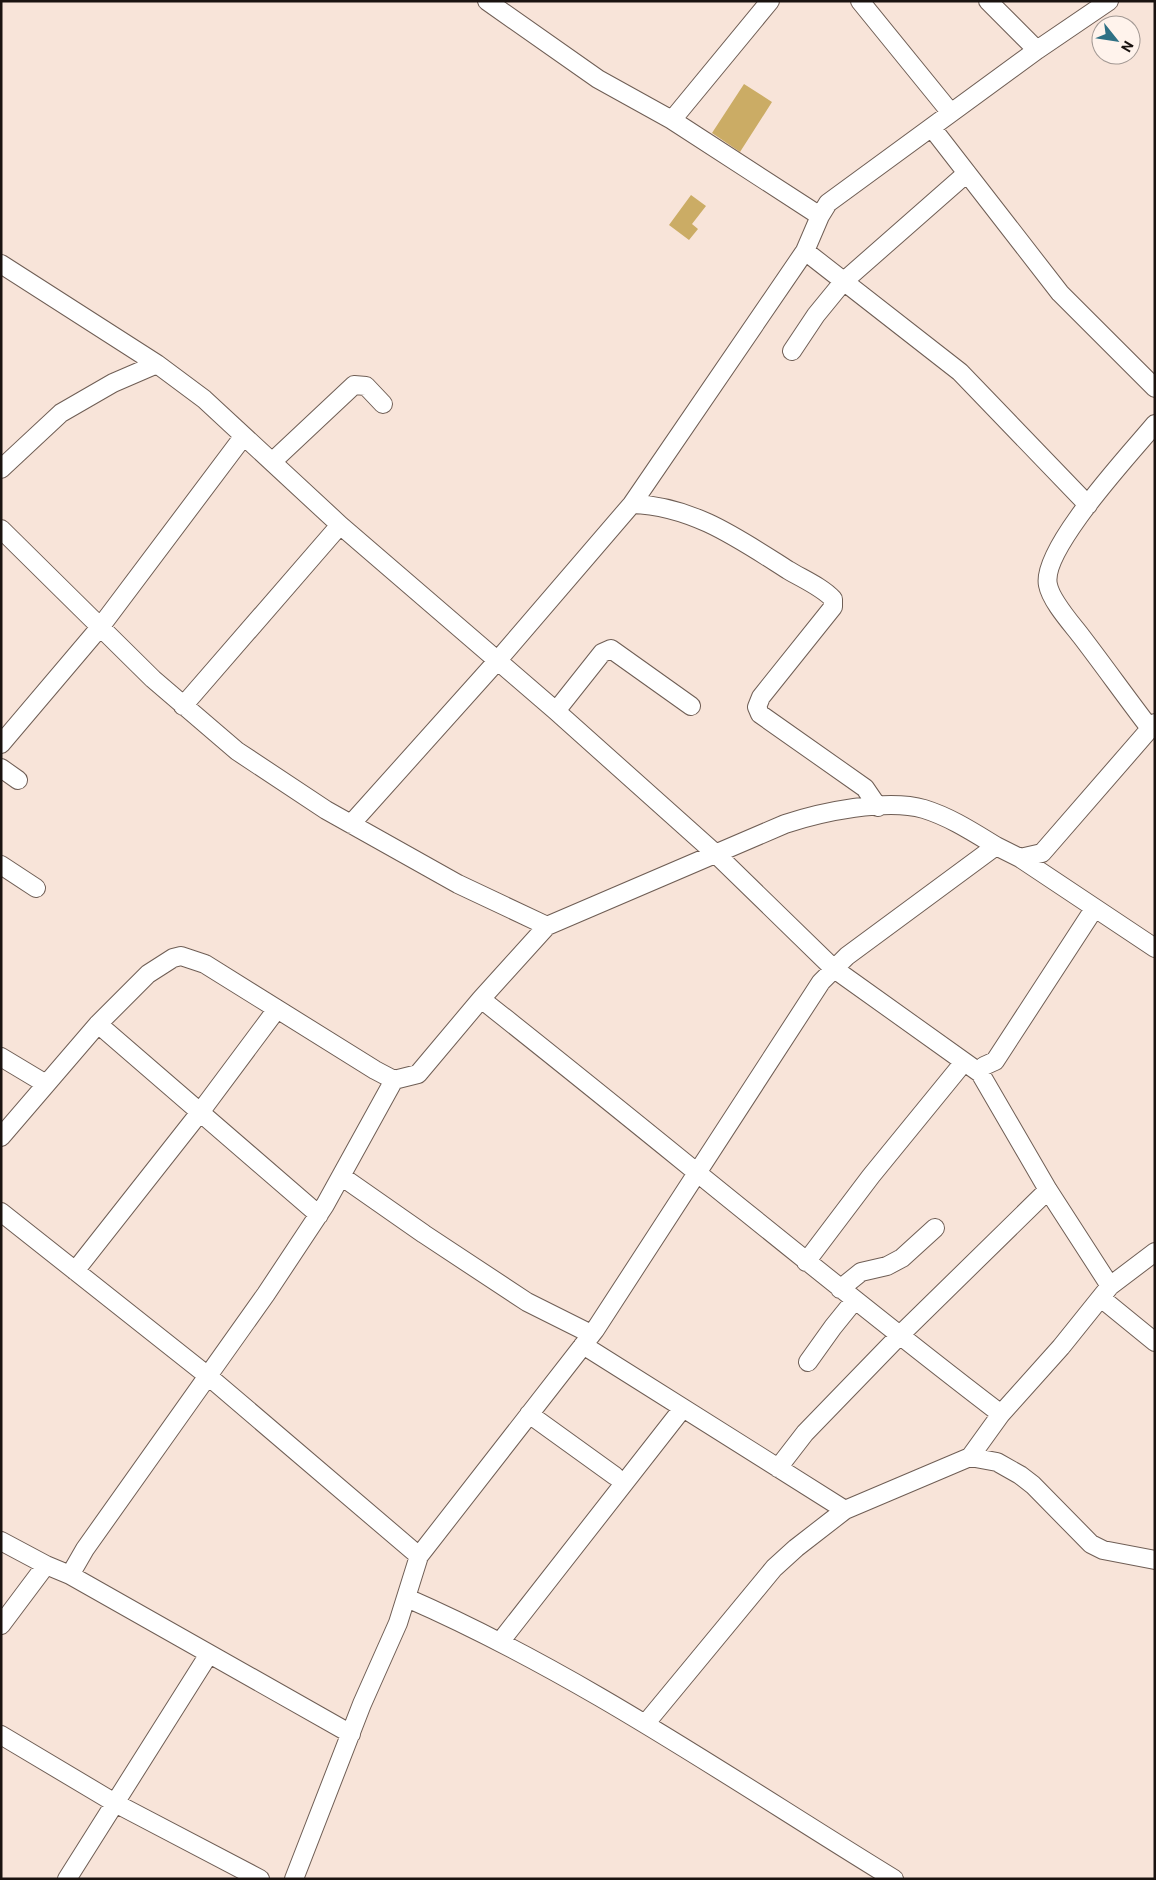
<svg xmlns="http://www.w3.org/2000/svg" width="1156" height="1880" font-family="Roboto,sans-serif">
<rect width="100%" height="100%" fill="#f8e4d9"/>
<path fill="#cbac65" d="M744,84L772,102L740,152L712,133Z
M691,195L706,206L692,224L698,229L689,240L669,225Z"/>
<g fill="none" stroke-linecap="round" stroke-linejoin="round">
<g stroke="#6f5e55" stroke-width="20">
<path id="minor" d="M487,1L598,79L672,120L820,216
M860,1L951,113
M988,1L1037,50
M672,120L770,1
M932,128L1060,293L1155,388
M805,251L960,372L1088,505
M1,264L157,364L204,399L340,525L556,711L717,855L833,968L980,1073
M792,351L816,315L843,282L967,173
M273,461L354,385L366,386L383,404
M1,469L61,413L113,383L157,364
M632,504C693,506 739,539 788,570C803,579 822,587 833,599V607L761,697L757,707L760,714L865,788L878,807
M1,529L153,679L237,751L326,810L458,884L547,926
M183,706L340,525
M556,711L602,653L611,649L691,706
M1149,727C1126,697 1104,666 1081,636C1071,623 1051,601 1048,585C1040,550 1131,453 1155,424
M1,744L101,626L243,437
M1,768L18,780
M351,824L498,660L632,504L805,251L820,216L828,203L1037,50L1109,1
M996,846L1020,858L1155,948
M1020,858L1042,853L1155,723
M1,865L36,888
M1094,909L995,1061L984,1066L980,1073L1048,1190L1110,1286
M481,999C655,1136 824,1279 1001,1414
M98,1024L319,1215
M1,1057L46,1084
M1,1137L98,1024L148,974L173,958L181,956L205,964L375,1070L394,1080L418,1074L481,999L547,926L785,824C821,812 887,798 924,809C950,817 973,832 996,846L847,956L821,982L595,1330L419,1556L398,1623L362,1704L294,1879
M341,1176L394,1080
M1,1212L208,1376L419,1556
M806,1262L871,1176L964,1062
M75,1271L201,1111L277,1009
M840,1289L861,1272L887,1266L902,1258L935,1228
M1101,1298L1155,1342
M583,1345L845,1510
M808,1362L833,1327L854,1301
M529,1414L615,1476
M970,1457L1001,1414L1061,1347L1110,1286L1155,1252
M778,1468L805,1433L899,1336L1048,1190
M1,1541L46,1565
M70,1575L351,1734
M407,1598C579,1673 734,1781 894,1879
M1,1625L46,1565L70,1575L85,1549L266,1294L325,1205L341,1176L424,1234L527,1302L591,1334
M500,1642L683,1408
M646,1723L774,1568L796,1548L845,1510L970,1457L997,1462L1020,1475L1033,1485L1091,1544L1103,1550L1155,1560
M1,1735L115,1803L260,1879
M67,1879L209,1654"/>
</g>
<use href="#minor" stroke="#fff" stroke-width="18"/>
</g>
<rect width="1156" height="1880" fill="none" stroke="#1a1310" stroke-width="5"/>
<g transform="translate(1116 40) rotate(120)"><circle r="24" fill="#fff3ec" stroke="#a39994"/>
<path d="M0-4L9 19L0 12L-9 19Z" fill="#2f7084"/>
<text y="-8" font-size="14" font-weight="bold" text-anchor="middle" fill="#1a1310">N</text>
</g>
</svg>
